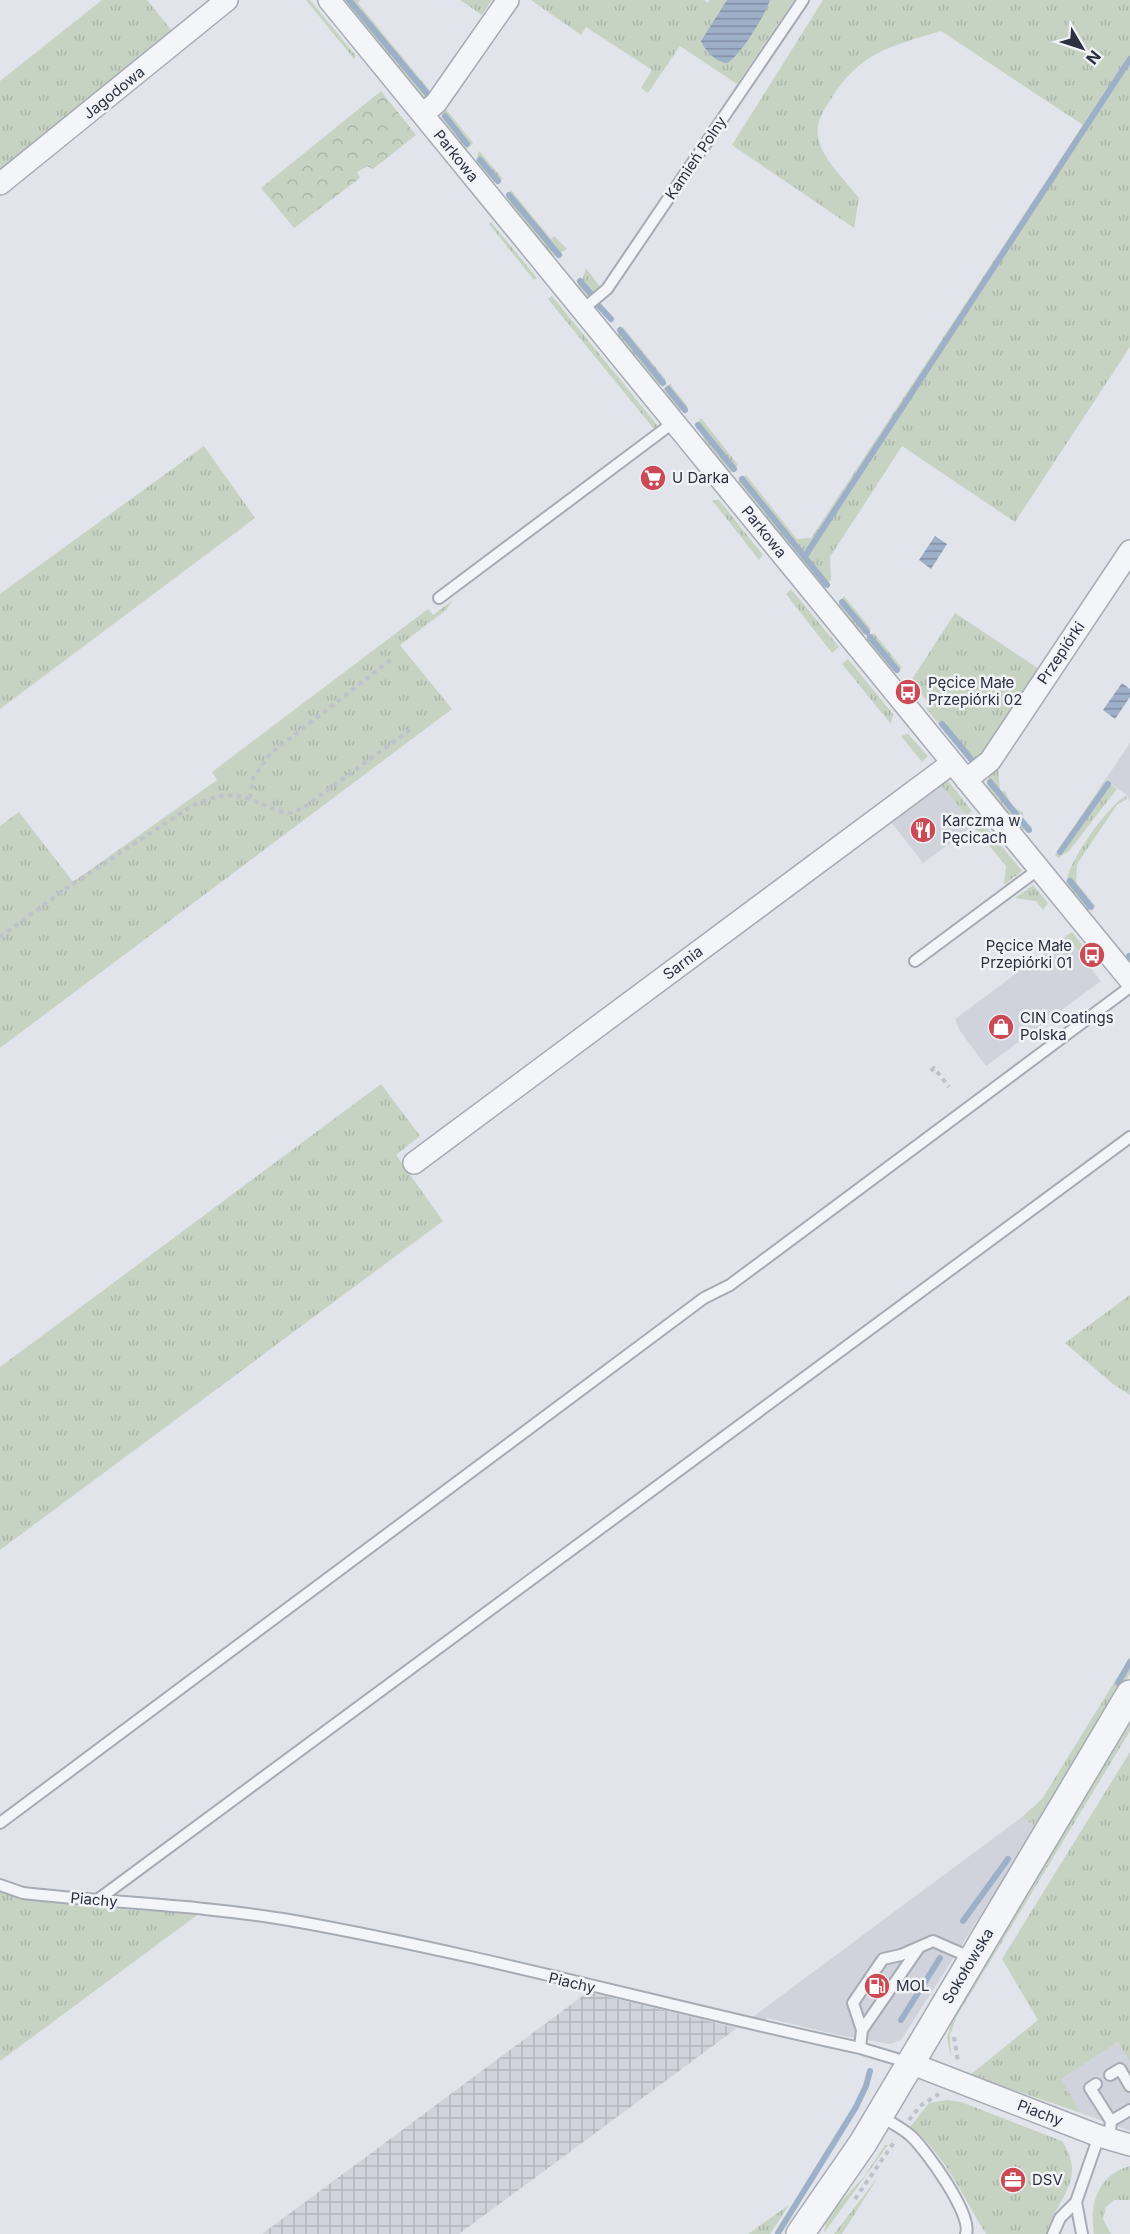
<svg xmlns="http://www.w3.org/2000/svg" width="1130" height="2234" font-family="Inter,sans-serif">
<defs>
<pattern id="industrial-grid" width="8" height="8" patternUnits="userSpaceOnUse" patternTransform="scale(1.5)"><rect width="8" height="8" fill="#d0d3db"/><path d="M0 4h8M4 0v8" fill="none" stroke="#b3b6bd"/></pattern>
<pattern id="grass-tufts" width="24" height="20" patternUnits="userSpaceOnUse" patternTransform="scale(1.5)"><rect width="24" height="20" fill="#c6d3c3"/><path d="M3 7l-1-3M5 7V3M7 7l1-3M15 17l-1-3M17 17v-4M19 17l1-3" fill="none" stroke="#aab6a9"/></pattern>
<pattern id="forest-crowns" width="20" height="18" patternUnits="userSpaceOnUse" patternTransform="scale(1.5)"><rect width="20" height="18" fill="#c6d3c3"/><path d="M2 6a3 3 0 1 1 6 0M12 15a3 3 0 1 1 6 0" fill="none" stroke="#aab6a9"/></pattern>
<pattern id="water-rules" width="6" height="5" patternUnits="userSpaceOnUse" patternTransform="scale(1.5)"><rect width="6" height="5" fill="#9eafc8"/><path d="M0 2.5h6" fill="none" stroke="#818fa4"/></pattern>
</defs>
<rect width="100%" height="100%" fill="#e1e4ea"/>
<path fill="#d0d3db" d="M1130,743V801L1127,795L1105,780Z
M938,781L974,826L923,863L888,818Z
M1066,936L1101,981L986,1066L960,1031L955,1019Z
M1022,1817L1037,1827L901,2040L890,2044L838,2035L767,2018L765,2023L750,2019Z
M1118,2042L1130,2062V2131L1081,2113L1060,2079Z"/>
<path fill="url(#industrial-grid)" d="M588,1992L737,2028L459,2234H262Z"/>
<path fill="url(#grass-tufts)" d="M102,0H147L172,31L210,0H219L175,35L171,31L0,171V81Z
M306,0H310L356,56L354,59Z
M340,0H360L358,3L430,91L423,100Z
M460,0H492L482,15Z
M531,0H704L708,3L710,0H794L737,84L680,46L648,93L641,88L652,70L586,27L581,35Z
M823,0H1130V347L1015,522L902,446L830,557L831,580L821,588L736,483L746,475L797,539L811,538L1083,125L941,31C890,47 861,51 831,99C823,111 816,121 818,137C822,159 846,181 859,198L854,228L732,145Z
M446,109L473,143L464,152L439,120Z
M479,151L503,179L491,184L475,164Z
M511,190L551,239L554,236L567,249L552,258L505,201Z
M491,222L537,278L534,280L489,224Z
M586,268L601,288L585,299L576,287L583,278Z
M552,296L658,426L654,429L548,299Z
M623,327L666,380L657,387L615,336Z
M670,384L688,407L678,412L661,391Z
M701,418L738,465L729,474L701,441L704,438L696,427Z
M204,446L255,518L0,709V594Z
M712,500H719L763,555L759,560Z
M791,589L839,647L832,653L786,594Z
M844,596L871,629L861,637L837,607Z
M453,600L446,610L400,645L452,709L0,1048V826L19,812L73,882L217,780L212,772L428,609L433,615Z
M955,613L1039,669L984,756L969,761L926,708L930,705L911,681Z
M874,633L902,668L889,672L864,641Z
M848,659L893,714L891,724L842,664Z
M908,734L928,756L922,762L901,736Z
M998,767L1000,790L1006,792C1008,802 1014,809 1023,812V818L1032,828L1020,831L986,789L991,768Z
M945,777L972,811L966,816L938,781Z
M1105,780L1117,789L1069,851L1058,858L1055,855Z
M1127,795V799L1117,805L1077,864L1076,882L1095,906L1086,912L1066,887C1065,865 1108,805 1127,795Z
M977,816L1022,871L1004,885L1006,866L973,826L970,821Z
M1033,885L1048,903L1043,910L1036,901L1015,898Z
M1072,932L1096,962L1091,966L1066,936Z
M381,1084L420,1136L396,1155L443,1221L0,1550V1367Z
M1130,1295V1395L1113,1384L1065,1343Z
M1130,1657V1674L1037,1827L1022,1817L1042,1799Z
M1130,1715V1731L957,2016L950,2035L951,2058L947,2038L952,2020L1036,1882Z
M1130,1752V2062L1118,2042L1061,2079L1081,2113L970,2075L1038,2020L1002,1959Z
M0,1890L97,1908L200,1913L0,2061Z
M947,2100L961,2102L1062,2141C1088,2180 1056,2199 1046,2234H986C964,2199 944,2152 910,2127L929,2103Z
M885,2145H888L824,2233L827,2216L864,2177Z
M1130,2166V2200H1114L1106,2207L1103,2219L1111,2234H1094C1089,2204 1098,2175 1130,2166Z
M878,2177L842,2234H834Z
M789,2205L770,2234H748Z"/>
<path fill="url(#forest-crowns)" d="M381,91L416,135L373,169L367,166L357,172L360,178L294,228L261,188Z"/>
<path fill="url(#water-rules)" d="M727,0H770C765,15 741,55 727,63C716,62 705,51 701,41Z
M935,536L947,544L931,569L919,560Z
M1122,683L1130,689V697L1115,719L1103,710Z"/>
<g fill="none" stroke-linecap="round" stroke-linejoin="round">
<path stroke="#9eafc8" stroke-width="6" d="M349,0L430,97
M445,116L467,144
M480,160L498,181
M509,195L559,255
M580,281L591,294
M599,306L611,319
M620,330L663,383
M668,389L685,410
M698,425L734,469
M742,479L827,585
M805,556L1130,59
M842,602L867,632
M870,637L897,670
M942,724L971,759
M990,782L1029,830
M1060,852L1108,784
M1070,881L1091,907
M1129,956L1130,957
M1118,1683L1130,1662
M963,1921L1008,1859
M901,2020L940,1958
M778,2233L856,2107L866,2086L870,2071"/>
<g stroke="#a6abb4" stroke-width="14">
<path id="service" d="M582,310L607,289L803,0
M439,598L674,422
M915,961L1039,869
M0,1823L704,1298L730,1285L1130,987
M0,1885L23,1893C112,1903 201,1905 289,1920C481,1954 670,2007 860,2048L910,2063
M96,1901L1130,1137
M862,2030L853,2003L883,1959L901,1955L933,1941L972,1958
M860,2048L862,2030L918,1949
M1110,2075L1120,2069L1130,2086
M1096,2084L1090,2088L1111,2121L1109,2140
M880,2116C890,2122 902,2128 911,2136C926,2150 973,2215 966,2234
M1111,2121L1130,2110
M1076,2202L1082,2234
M1053,2234L1060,2218L1076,2202L1099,2136"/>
</g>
<g stroke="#a6abb4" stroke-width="24">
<path id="minor" d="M329,0L1130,980
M423,114L436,103L508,0
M0,184L227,0
M966,780L990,761L1130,551
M414,1163L952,763
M910,2063L1099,2136L1130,2145"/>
</g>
<g stroke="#a6abb4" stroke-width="30">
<path id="tertiary" d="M800,2234L863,2143L1130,1694"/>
</g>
<path stroke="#bfc2c8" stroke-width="4" stroke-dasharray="4.5 4.5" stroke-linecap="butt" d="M250,798L253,778L270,754L393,658
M945,825L972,816
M0,937L65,889L190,807C233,787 241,796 282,812L290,813L303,808L411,729
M931,1071L934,1068L949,1087
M954,2037L958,2062
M909,2120L920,2106L939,2094
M855,2199L895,2141"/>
<use href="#service" stroke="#f4f5f8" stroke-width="10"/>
<use href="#minor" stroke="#f4f5f8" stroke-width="21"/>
<use href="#tertiary" stroke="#f4f5f8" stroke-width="27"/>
</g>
<defs>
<g id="supermarket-disc" transform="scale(1.35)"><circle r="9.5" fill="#cb4a54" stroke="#f1f3f7"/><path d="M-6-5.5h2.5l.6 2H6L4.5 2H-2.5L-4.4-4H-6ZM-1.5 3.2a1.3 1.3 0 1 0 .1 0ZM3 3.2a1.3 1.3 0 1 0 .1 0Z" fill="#fff"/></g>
<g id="bus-disc" transform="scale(1.35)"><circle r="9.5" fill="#cb4a54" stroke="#f1f3f7"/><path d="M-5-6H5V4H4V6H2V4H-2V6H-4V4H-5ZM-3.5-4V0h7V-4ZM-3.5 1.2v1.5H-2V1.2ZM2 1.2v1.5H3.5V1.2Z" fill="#fff"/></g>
<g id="restaurant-disc" transform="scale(1.35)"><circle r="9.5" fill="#cb4a54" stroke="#f1f3f7"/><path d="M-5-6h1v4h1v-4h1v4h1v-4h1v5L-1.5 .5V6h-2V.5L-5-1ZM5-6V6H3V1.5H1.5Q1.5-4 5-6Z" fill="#fff"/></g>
<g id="shop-disc" transform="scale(1.35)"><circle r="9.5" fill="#cb4a54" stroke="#f1f3f7"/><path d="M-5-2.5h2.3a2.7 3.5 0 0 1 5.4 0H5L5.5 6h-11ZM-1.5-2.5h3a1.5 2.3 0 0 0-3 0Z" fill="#fff"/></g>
<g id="fuel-disc" transform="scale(1.35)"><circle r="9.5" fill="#cb4a54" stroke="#f1f3f7"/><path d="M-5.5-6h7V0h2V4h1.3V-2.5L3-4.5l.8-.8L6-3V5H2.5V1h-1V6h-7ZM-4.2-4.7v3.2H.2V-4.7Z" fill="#fff"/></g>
<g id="office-disc" transform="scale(1.35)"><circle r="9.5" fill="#cb4a54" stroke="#f1f3f7"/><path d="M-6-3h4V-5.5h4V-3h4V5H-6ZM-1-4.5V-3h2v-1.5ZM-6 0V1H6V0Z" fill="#fff"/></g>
</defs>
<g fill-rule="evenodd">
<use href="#supermarket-disc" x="653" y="478"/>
<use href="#bus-disc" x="908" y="692"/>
<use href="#restaurant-disc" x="923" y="830"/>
<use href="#bus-disc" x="1092" y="955"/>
<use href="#shop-disc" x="1001" y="1027"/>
<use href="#fuel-disc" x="877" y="1986"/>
<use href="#office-disc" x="1013" y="2180"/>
</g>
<g text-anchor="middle" stroke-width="5" stroke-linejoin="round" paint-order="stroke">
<g font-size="15" fill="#2a3141" stroke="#f1f3f7">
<text transform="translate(114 93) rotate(-39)" y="5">Jagodowa</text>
<text transform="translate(456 156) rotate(51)" y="5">Parkowa</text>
<text transform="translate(696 158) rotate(-56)" y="5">Kamień Polny</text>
<text transform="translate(764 532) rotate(51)" y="5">Parkowa</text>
<text transform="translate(1061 653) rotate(-56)" y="5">Przepiórki</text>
<text transform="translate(683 963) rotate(-37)" y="5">Sarnia</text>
<text transform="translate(94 1900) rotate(5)" y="5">Piachy</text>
<text transform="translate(968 1966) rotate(-59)" y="5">Sokołowska</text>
<text transform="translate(572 1983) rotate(13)" y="5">Piachy</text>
<text transform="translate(1040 2113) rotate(21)" y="5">Piachy</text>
</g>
<g font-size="15" fill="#2a3141" stroke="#f1f3f7" text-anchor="start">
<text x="672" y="483">U Darka</text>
<text x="928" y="688">Pęcice Małe<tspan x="928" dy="17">Przepiórki 02</tspan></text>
<text x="942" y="826">Karczma w<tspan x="942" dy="17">Pęcicach</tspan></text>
<text x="1072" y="951" text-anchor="end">Pęcice Małe<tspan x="1072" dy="17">Przepiórki 01</tspan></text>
<text x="1020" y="1023">CIN Coatings<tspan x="1020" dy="17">Polska</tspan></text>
<text x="896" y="1991">MOL</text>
<text x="1032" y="2185">DSV</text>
</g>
</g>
<g transform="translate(1082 48) rotate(129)" stroke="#f1f3f7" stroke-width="4.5" paint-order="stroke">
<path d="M0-4.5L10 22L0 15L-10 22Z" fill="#2a3141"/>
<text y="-9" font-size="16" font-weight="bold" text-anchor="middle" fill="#2a3141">N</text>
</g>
</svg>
